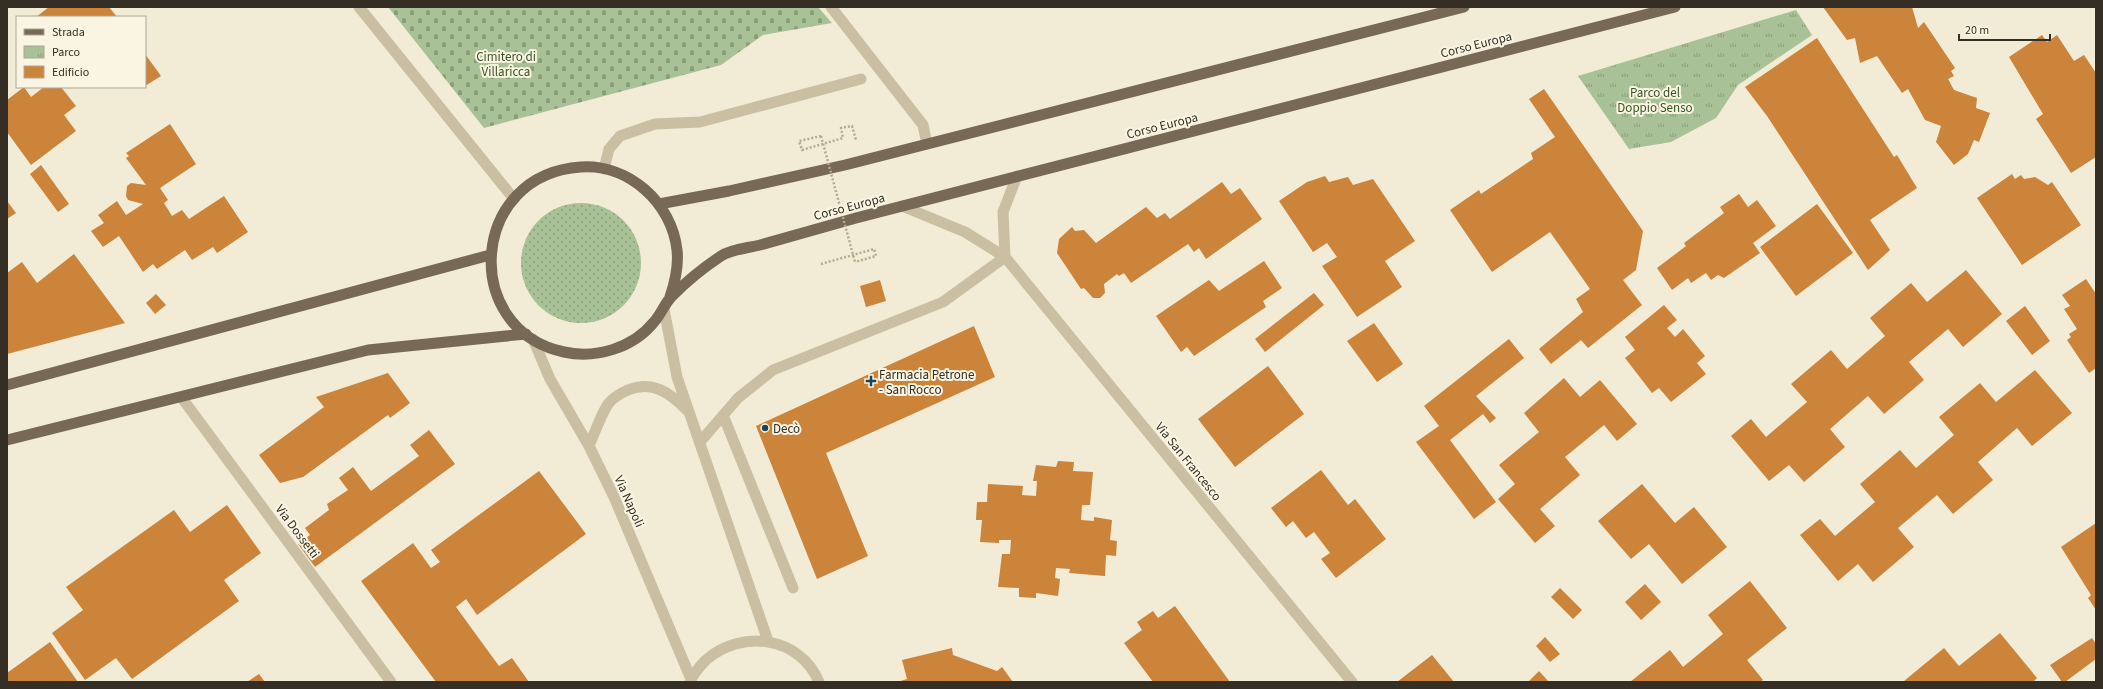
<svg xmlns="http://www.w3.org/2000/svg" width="2103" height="689" font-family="'Source Sans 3',sans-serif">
<defs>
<pattern id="grass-dots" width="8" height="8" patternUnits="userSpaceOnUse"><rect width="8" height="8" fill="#a8c196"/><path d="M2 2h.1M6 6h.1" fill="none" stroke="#8a9d7a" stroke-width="1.8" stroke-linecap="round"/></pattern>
<pattern id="cemetery-stones" width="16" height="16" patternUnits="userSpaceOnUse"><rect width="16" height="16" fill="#a8c196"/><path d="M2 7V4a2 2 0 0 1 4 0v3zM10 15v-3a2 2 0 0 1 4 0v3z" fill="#8a9d7a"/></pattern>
<pattern id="park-tufts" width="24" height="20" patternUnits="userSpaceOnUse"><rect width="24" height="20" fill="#a8c196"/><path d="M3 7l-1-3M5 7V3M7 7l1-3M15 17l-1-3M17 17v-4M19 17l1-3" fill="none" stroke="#8a9d7a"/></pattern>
</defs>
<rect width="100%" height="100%" fill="#f2ecd6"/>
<path fill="url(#grass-dots)" d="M521 263a60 60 0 1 1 120 0a60 60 0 1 1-120 0Z"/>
<path fill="url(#cemetery-stones)" d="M388,7H818L832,23L763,35L721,65L484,128Z"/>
<path fill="url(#park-tufts)" d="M1796,10L1812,35L1738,85L1716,118L1671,142L1629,149L1578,76Z"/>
<path fill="#cc833a" d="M49,7H109L117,17H36Z
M1823,7H1912L1918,28L1924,22L1955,68L1951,71L1954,76L1948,79L1954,90L1977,98L1976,108L1990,113L1979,142L1974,140L1968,154L1954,165L1936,142L1941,126L1925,120L1908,89L1902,93L1877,56L1860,63L1855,38L1847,40Z
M2042,35L2047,42L2057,35L2074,61L2084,55L2096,73V157L2071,173L2036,119L2043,114L2009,57Z
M1817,38L1894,157L1897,155L1917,188L1870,220L1890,250L1868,270L1767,116L1745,87Z
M145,54L161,76L145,86Z
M24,87L31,97L44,87H61L76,106L64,115L76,131L31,165L7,132V100Z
M1544,89L1643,231L1636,270L1623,280L1642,305L1588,348L1581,340L1551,364L1539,349L1583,312L1576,299L1590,289L1550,232L1492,272L1450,210L1479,190L1481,194L1533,159L1531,153L1555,137L1529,99Z
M170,124L196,164L160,188L168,200L164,203L172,216L182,210L189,219L224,196L248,232L217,253L213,247L192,260L185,250L157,269L153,264L143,272L119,236L103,247L91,231L104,223L98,215L117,201L126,215L143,204L128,200L126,196L127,186L131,183L146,185L126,158L129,156L126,153Z
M41,165L69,204L58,212L30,174Z
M2012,174L2015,179L2021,175L2024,179L2035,177L2048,185L2052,182L2081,225L2022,265L1977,198Z
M1325,176L1329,182L1348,177L1353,185L1373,179L1415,241L1385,261L1402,287L1357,317L1322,266L1337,257L1327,243L1313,252L1279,201L1307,182Z
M1222,182L1231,194L1240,188L1262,219L1206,259L1199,248L1194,252L1188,244L1131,283L1124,273L1119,276L1117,274L1104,284L1105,293L1100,298H1093L1084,288L1081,289L1057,253L1059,239L1072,227L1075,231L1084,230L1096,243L1146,207L1157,218L1165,213L1170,219Z
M1739,194L1748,207L1757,200L1776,226L1753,243L1760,253L1724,278L1718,275L1711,280L1706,273L1691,283L1688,278L1672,290L1657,268L1686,246L1684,243L1724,213L1720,207Z
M7,201L16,213L7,219Z
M1817,204L1853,253L1796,296L1760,247Z
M74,254L125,323L7,354V273L22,262L37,283Z
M1264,261L1282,288L1263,301L1266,307L1194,356L1187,347L1181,352L1156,316L1209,280L1219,291Z
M1966,270L2002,314L1963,347L1948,329L1909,362L1924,380L1884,414L1868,396L1830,429L1845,447L1804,482L1789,465L1769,481L1731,436L1751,419L1766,437L1807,402L1791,384L1831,350L1847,369L1885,336L1870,318L1911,283L1927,302Z
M2086,279L2096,294V368L2089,373L2067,340L2071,337L2069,334L2077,329L2064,309L2070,306L2062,295Z
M880,280L886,301L866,307L860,286Z
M1314,293L1324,305L1265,352L1255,339Z
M156,294L166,305L155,314L146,303Z
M1664,305L1677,320L1667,328L1675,337L1683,329L1705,356L1697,363L1706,374L1671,402L1659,388L1652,393L1625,358L1635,350L1625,337Z
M2025,306L2050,341L2032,355L2006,321Z
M1374,323L1403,364L1377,382L1347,341Z
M974,326L995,377L826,453L868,556L817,579L756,426Z
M1509,339L1524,358L1476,396L1496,418L1490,423L1483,414L1450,440L1496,502L1474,519L1416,442L1439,426L1424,406Z
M1268,366L1304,414L1235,467L1198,419Z
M2035,370L2072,413L2032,446L2017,428L1978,462L1993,480L1953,514L1937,495L1898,528L1914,547L1873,582L1858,564L1838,581L1800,535L1820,519L1835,536L1875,502L1860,484L1900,450L1916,468L1954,435L1939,417L1980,383L1996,402Z
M388,373L410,403L390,418L388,415L303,477L280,483L259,455L324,407L316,397Z
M1564,378L1580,397L1600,380L1637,424L1617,441L1604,425L1565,457L1580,475L1540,509L1555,526L1535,543L1498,499L1515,484L1499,465L1539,432L1524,413Z
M429,430L455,464L315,567L298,544L310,535L305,528L329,510L327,504L348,490L339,478L353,467L371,491L419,456L410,445Z
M1058,461L1074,462L1073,471L1093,472L1090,505H1082L1081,520L1094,521V517L1112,520L1110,540L1117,541L1116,556L1106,555L1105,576L1069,573L1070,569L1056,568L1055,578L1060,579L1058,596L1036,593V598L1019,597V588L998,587L1002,554H1010L1011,540H999V543L980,542L982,520H976L977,502H987L988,484L1023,486L1022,495L1036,496L1037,481H1033L1036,465L1056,467Z
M1321,470L1348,505L1355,499L1386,539L1336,578L1321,559L1330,553L1314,532L1306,538L1293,521L1286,527L1271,508Z
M539,471L586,534L477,615L466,599L456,607L499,666L512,658L529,682H436L361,581L413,543L431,568L440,562L431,550Z
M1642,484L1675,523L1694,507L1727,547L1682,584L1649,544L1631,559L1598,521Z
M227,505L261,553L224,580L239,601L132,679L116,658L85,680L52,633L83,610L66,587L174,510L190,532Z
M2096,523V610L2088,598L2091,595L2061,547Z
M1750,581L1787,628L1747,660L1763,680L1760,682H1630L1670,650L1683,667L1723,634L1708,615Z
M1645,584L1661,602L1641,620L1625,602Z
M1560,588L1582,610L1573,619L1551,597Z
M1175,606L1230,682H1153L1124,643L1142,630L1137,622L1153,611L1158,618Z
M2000,633L2037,678L2033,682L1904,681L1944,648L1959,666Z
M1545,637L1560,654L1550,662L1536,646Z
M2092,638L2096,644V659L2065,682H2062L2050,665Z
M50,642L78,682H7V673Z
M952,648L953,655L997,671L1002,667L1013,682H897L907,679L902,660Z
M1432,655L1454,682H1397Z
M1539,671L1549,682H1528Z
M259,674L265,682H247Z"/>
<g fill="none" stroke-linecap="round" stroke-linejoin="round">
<path stroke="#b6a98c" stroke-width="2.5" stroke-dasharray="2 2" stroke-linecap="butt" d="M821,136L799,141L802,150L843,138L841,128L852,126L856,140
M821,264L874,249L876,256L855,262"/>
<path stroke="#cabfa2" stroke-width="11" d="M604,169L609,149L620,136L655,124L700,122L861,79
M723,415L793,588
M700,442L738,398L773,370L943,302L1005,257"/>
<path stroke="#cabfa2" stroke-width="11" d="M359,7L514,199
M831,7L923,125L927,144
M902,206L965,232L1005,257L1352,682
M1005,257L1003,212L1017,176
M664,309L677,377L768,641
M533,339L550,379L589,446L614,497L691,679
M182,398L391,682
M589,446C595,432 600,417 608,404C613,398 621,393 628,390C653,380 670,393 687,410
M690,682C693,674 700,666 706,660C741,629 800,636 819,682"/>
<path stroke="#776955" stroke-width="11" d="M659,204L729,191L845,165L1464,7
M670,297C675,282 679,267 677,250C672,203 629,164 581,167C469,174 460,330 564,352C596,359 633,348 654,322C661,314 665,303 672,296C685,283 706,266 721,256C732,249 748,248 760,245C792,236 824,227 856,218L1675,7
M7,385L490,255
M7,440L368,350L526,334"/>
<path stroke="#b6a98c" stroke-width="2.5" stroke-dasharray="2 2" stroke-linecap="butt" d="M821,136L855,262"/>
</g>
<g fill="#194358" stroke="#faf5e3" stroke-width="1.5">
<path d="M869 375h4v4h4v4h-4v4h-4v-4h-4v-4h4z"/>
<circle cx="765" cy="428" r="4"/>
</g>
<g text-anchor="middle" stroke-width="4" stroke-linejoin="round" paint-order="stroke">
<g font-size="13" fill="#342e25" stroke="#faf5e3">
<text transform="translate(1476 44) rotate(-14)" y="5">Corso Europa</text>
<text transform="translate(1162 125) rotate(-14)" y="5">Corso Europa</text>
<text transform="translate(849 206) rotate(-15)" y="5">Corso Europa</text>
<text transform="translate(1189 461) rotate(51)" y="5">Via San Francesco</text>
<text transform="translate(630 501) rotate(66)" y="5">Via Napoli</text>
<text transform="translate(298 531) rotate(53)" y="5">Via Dossetti</text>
</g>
<g font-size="13" fill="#385427" stroke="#faf5e3">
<text x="506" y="61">Cimitero di<tspan x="506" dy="15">Villaricca</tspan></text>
<text x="1655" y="97">Parco del<tspan x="1655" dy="15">Doppio Senso</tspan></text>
</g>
<g font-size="13" fill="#342e25" stroke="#faf5e3" text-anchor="start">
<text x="879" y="379">Farmacia Petrone<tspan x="879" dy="15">- San Rocco</tspan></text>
<text x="773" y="433">Decò</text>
</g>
</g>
<rect width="2103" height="689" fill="none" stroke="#342e25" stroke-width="16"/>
<rect x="16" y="16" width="130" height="72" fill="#faf5e3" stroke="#aba597"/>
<rect x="24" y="29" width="20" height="6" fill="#776955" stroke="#aba597"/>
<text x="52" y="36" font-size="12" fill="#342e25">Strada</text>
<rect x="24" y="46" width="20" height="12" fill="url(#park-tufts)" stroke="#aba597"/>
<text x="52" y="56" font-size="12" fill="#342e25">Parco</text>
<rect x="24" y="66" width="20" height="12" fill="#cc833a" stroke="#aba597"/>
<text x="52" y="76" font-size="12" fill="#342e25">Edificio</text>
<path d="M1959 34v6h91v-6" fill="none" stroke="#342e25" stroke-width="2"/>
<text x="1965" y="34" font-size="12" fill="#342e25" stroke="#faf5e3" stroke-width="3" paint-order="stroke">20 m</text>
</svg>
